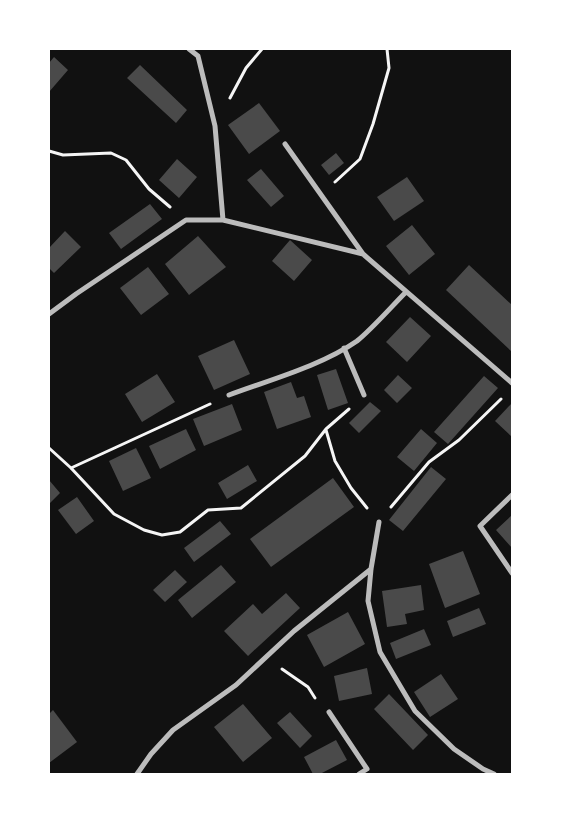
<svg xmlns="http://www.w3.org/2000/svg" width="561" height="823" font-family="'Fira Sans',sans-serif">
<rect width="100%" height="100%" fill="#111"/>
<path fill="#4a4a4a" d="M54,57L68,70L49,92V63Z
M140,65L187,110L176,123L127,78Z
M259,103L280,131L249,154L228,125Z
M336,153L344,163L329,175L321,165Z
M177,159L197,177L179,198L159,180Z
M261,169L284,196L271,207L247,180Z
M407,177L424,201L394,221L377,197Z
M150,204L162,219L121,249L109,233Z
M412,225L435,254L409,275L386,246Z
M65,231L81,247L54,273L49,268V248Z
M198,236L226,267L189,295L165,264Z
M290,240L312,260L294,281L272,261Z
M469,265L512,305V352L446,290Z
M148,267L169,294L141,315L120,288Z
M410,317L431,336L407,362L386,342Z
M234,340L250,374L214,390L198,356Z
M336,369L348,403L328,410L317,375Z
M157,374L175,402L142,422L125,394Z
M398,375L412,388L397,403L384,390Z
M484,376L498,388L448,444L434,432Z
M291,382L297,398L304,396L311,417L277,429L264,392Z
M370,402L381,411L359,433L349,423Z
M512,403V437L495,421Z
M232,404L242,430L204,446L193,419Z
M186,429L196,450L160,469L149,446Z
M421,429L437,443L414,471L397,457Z
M136,448L151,478L123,491L109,461Z
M248,465L257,481L227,499L218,483Z
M431,467L446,479L403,531L389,520Z
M333,478L354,507L271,567L250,539Z
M49,480L60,493L49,504Z
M77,497L94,521L76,534L58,510Z
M512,515V548L496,530Z
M220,521L231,534L194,562L184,548Z
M463,551L480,594L445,608L429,564Z
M221,565L236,582L192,618L178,600Z
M175,570L187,582L165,602L153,590Z
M421,585L424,610L405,614L407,624L387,627L382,591Z
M286,593L300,608L248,656L224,631L253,604L262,614Z
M479,608L486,624L453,637L447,621Z
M348,612L365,644L324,667L307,635Z
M424,629L431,645L396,659L390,643Z
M367,668L372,694L339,701L334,676Z
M441,674L458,699L430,717L414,692Z
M389,694L428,735L413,750L374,709Z
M243,704L272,738L243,762L214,727Z
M53,710L77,742L49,763V714Z
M290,712L312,736L300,748L277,723Z
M336,740L347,760L320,774H313L304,757Z"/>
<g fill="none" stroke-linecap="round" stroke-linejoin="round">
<path stroke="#f5f5f5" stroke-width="3" d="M230,98L246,68L262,49
M49,151L63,155L111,153L126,160L149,189L170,207
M335,182L360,159L373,124L389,68L387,49
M326,430L335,461L351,488L367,508
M49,448L71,468L114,514L144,530L162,535L180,532L208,510L241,508L305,456L326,429L349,409
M71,468L210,404
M391,507L429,462L459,440L501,399
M282,669L308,687L315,698"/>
<path stroke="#bcbcbc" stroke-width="5" d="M189,49L198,56L215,126L223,220
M285,144L363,254
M49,314L76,294L186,220H223L363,254L512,383
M344,348L364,395
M229,395C269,380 321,366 357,341C372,329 392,306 406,292
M512,495L480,526L512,573
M379,522L371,569L368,601L380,652L415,711L454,749L483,769L494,774
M329,712L367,769L359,774
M137,774L151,754L173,730L236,685L294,631L371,569"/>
</g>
<rect width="561" height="823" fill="none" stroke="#ffffff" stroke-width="100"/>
</svg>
